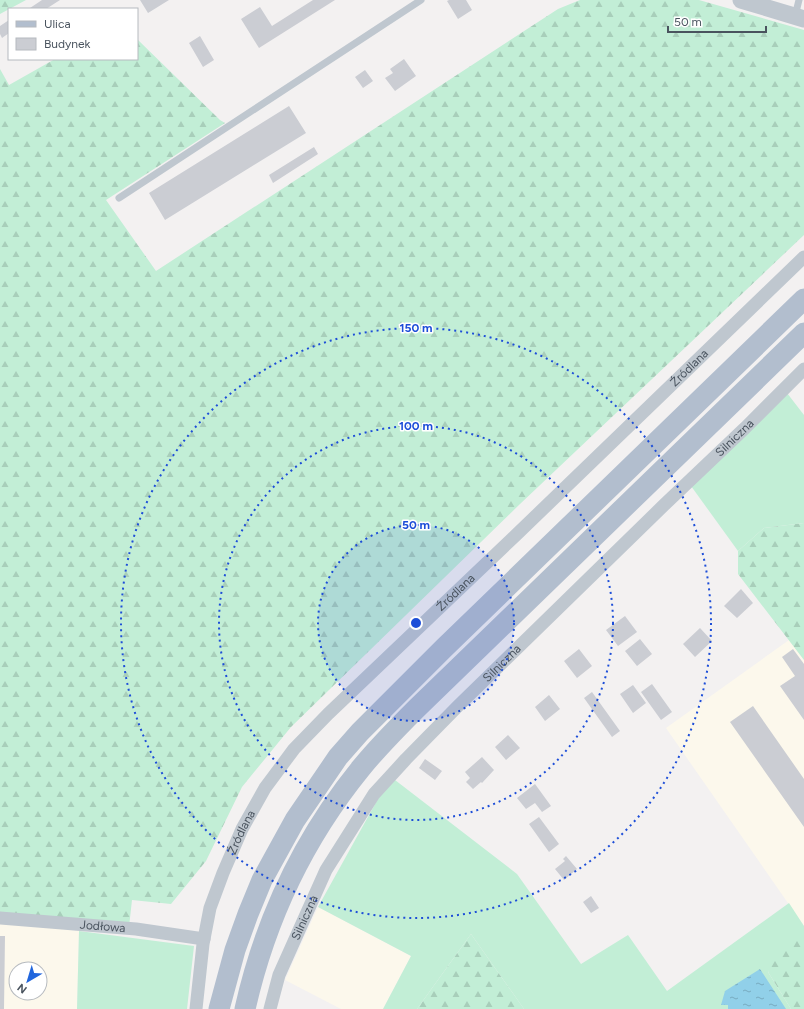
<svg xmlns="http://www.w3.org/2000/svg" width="804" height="1009" font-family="Figtree,sans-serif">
<defs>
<pattern id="forest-firs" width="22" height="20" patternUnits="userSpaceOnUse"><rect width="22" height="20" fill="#c2eed6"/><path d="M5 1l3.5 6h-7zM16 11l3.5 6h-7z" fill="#a8ceba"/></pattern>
<pattern id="water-ripples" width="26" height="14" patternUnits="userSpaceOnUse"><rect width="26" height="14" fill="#91d0e9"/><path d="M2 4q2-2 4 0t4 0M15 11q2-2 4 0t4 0" fill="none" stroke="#78abc0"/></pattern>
</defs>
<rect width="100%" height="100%" fill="#f3f1f1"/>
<path fill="#fcf8ec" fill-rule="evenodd" d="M789,640L804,660V926L666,728Z
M318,907L411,956L383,1009H341L285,980Z
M0,921L79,931L77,1009H0ZM16,969H40V993H16Z"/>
<path fill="#c2eed6" d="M787,393L804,415V523L764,528L738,551L691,486Z
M395,780L517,874L581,964L628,935L667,991L789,903L804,926V941L788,942L768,972L791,1009H524L471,934L417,1009H383L411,956L318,907L379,797Z
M79,931L194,946L187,1009H77Z"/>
<path fill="url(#forest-firs)" d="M0,0H26L0,14Z
M580,0H699L804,30V235L520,504L291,727L242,787L206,861L171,904L132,900L129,927L0,919V69L9,85L55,59H137V39L220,120L225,123L106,200L156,271L558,9Z
M804,523V660L738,574V551L764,528Z
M471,934L524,1009H417Z
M788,941H804V1009H791L768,972L775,954Z"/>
<path fill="url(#water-ripples)" d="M760,969L786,1009H728V1005H721L725,991Z"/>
<path fill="#cbcdd3" d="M42,0H60L46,9H31L30,8Z
M140,0H169L148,13Z
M313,0H335L259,48L241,19L260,7L272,26Z
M449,0H466L472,10L458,19L447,1Z
M9,20V33L2,38L0,34V26Z
M200,36L214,60L203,67L189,43Z
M404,59L416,76L395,91L385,78L393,73L390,69Z
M365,70L373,81L363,88L355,77Z
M289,106L306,133L165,220L149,193Z
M314,147L318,154L273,183L269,175Z
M741,589L753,603L737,618L724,606Z
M625,616L637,632L618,646L606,630Z
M700,628L712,641L695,657L683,644Z
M640,639L652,654L637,666L625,651Z
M579,649L592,666L577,678L564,661Z
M793,649L804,664V720L780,686L795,676L782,657Z
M652,684L672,712L661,720L641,692Z
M633,685L646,703L633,713L620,694Z
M592,692L620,731L612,737L584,698Z
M549,695L560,709L545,721L535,707Z
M753,706L804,779V827L730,722Z
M508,735L520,748L506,760L495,747Z
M482,757L494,770L482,783L481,782L473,789L466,782L470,778L465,772Z
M425,759L442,771L435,780L419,768Z
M535,784L551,806L542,812L535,803L526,809L517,798Z
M539,817L559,844L549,852L529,824Z
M566,856L577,869L564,880L555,869L565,861L563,859Z
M591,896L599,908L591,913L583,902Z
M0,936H5L4,1009H0Z"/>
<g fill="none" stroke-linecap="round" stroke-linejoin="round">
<path stroke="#bfc7cf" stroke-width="7" d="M795,16L799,0
M119,198L421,0"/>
<g stroke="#bfc7cf" stroke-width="13">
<path id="s1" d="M0,918L136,929L204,939"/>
<path id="s2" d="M196,1009L203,944L210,908L223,873L242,829L265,788L294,749L328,714L516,535L804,257"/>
<path id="s3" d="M270,1009L279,975L326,870L374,794L406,759L458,706L664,505L745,428L804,369"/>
</g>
<path stroke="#bfc7cf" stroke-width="17" d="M741,0L804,19"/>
<path stroke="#b2bece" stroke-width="21" d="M219,1009L235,950L248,914L262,880L295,820L338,757L360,732L444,648L804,299
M245,1009C265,920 304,838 361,768C379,746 398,727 417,708L804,333"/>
</g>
<circle cx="416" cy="623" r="98" fill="#1d4ed8" fill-opacity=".12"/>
<g fill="none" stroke="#1d4ed8" stroke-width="2" stroke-dasharray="2 4">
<circle cx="416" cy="623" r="98"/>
<circle cx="416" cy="623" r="197"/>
<circle cx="416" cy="623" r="295"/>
</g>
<g text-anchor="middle" stroke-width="3" stroke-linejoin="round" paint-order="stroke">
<g font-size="12" fill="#49535e" stroke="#fff">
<text dy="4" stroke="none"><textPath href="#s2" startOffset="832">Źródlana</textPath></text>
<text dy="4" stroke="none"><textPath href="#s3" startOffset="747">Silniczna</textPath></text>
<text dy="4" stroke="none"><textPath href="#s2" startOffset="508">Źródlana</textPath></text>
<text dy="4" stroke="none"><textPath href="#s3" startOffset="423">Silniczna</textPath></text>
<text dy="4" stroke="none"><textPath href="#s2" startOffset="184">Źródlana</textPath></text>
<text dy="4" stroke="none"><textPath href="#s3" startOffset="98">Silniczna</textPath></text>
<text dy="4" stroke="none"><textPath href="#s1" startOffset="103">Jodłowa</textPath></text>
</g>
</g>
<circle cx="416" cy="623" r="6" fill="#1d4ed8" stroke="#fff" stroke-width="2"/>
<g font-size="12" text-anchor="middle" font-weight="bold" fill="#1d4ed8" stroke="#fff" stroke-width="3" stroke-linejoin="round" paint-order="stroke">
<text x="416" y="332">150 m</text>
<text x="416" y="430">100 m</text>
<text x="416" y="529">50 m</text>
</g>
<rect x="8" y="8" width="130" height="52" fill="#ffffff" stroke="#b6babf"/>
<rect x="16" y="21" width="20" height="6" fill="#b2bece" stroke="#b6babf"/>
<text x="44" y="28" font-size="12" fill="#49535e">Ulica</text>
<rect x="16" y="38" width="20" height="12" fill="#cbcdd3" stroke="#b6babf"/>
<text x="44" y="48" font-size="12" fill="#49535e">Budynek</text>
<g transform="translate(28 981) rotate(218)"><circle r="19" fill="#ffffff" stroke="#b6babf"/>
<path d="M0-3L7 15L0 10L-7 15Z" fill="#2166dd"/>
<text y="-6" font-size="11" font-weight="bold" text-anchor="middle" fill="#49535e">N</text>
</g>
<path d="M668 26v6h98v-6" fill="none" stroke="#49535e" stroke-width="2"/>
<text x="674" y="26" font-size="12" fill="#49535e" stroke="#ffffff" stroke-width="3" paint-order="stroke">50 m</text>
</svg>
